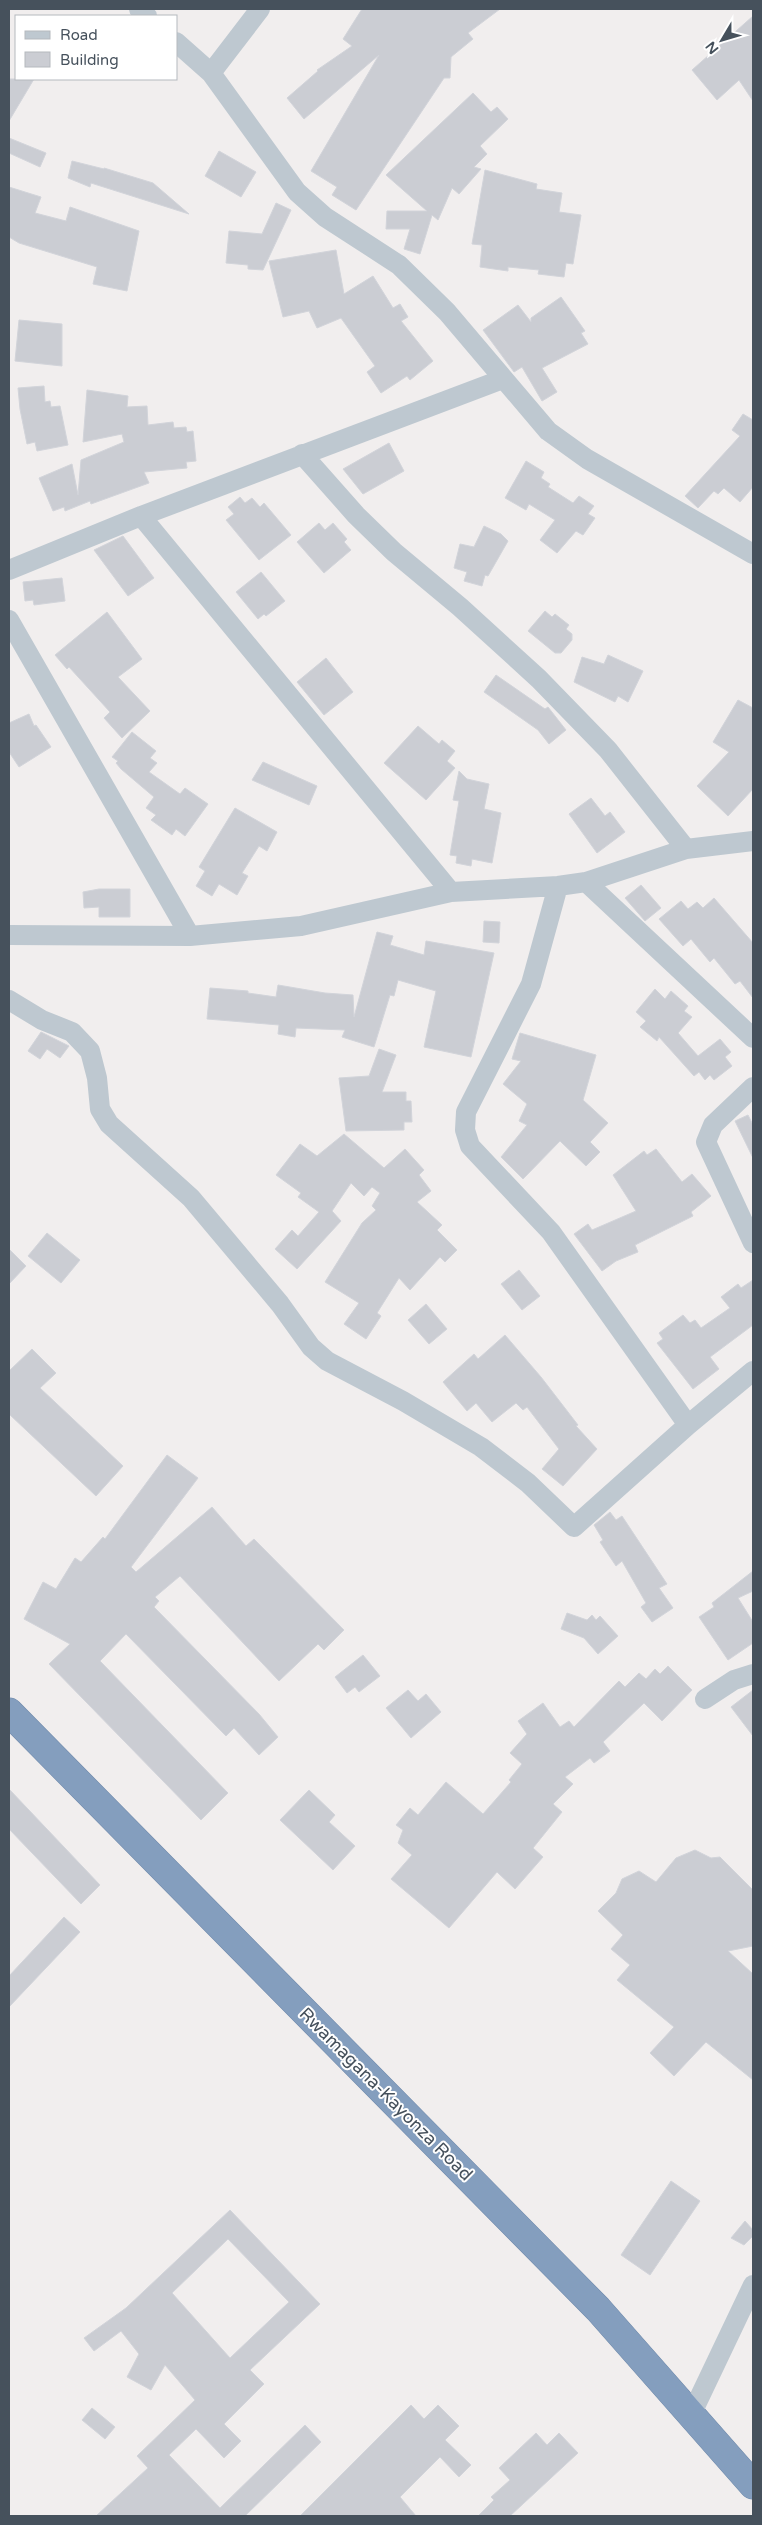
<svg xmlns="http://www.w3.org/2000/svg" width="762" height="2525" font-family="'Varela Round',sans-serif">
<rect width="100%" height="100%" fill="#f1eeee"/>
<path fill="#cbcdd3" stroke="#d2d4da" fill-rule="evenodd" d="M362,9H500L468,33L473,39L451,57L450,78H444L356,210L332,195L337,187L311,171L379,55L304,119L287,98L318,71L317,70L352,46L343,39Z
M753,16V101L739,80L717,100L692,70Z
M9,79H34L9,121Z
M473,93L491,112L497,107L508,119L480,146L487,154L474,167L481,169L459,194L452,188L438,220L432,215L420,254L404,249L410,229H386L387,211H427L386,175Z
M9,138L46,153L40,167L9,153Z
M219,151L256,172L241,197L205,176Z
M72,161L104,169V168L153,183L189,214L91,183L90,187L68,178Z
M485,170L537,184L536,189L562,193L559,212L581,215L573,264L566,263L564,277L538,274L539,270L508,267V271L480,267L482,245L472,244Z
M9,187L41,197L35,213L66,221L70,207L139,231L127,291L93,284L97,267L19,243L9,237Z
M276,203L291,210L263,270L248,269V265L226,263L229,231L262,234Z
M336,250L344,294L373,276L393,308L400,304L408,317L401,321L433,361L410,380L407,376L381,393L367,372L375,366L341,318L317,328L309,311L283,317L269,261Z
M561,297L585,331L581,333L588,344L542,368L557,392L542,401L522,367L514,372L483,330L518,305L531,322V318Z
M19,320L62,324V366L15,361Z
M44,386L45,402L50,401L51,407L60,406L68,445L37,451L35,442L27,444L20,409L18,388Z
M87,390L128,396L127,407L147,406L148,425L173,422L174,428L186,427L187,432L193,431L196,461L186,462L187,468L144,472L149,483L91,504L90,501L65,511L64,507L53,511L39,478L72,464L78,495L81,460L124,442L122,434L83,442Z
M743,414L753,420V487L740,502L724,488L718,494L714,491L698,508L685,496L740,436L732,430Z
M389,443L404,471L363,494L343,469Z
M526,461L544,472L541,478L550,484L548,487L573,503L579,496L594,506L588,514L595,518L583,535L576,531L557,553L540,540L555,520L529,504L526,510L505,498Z
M240,497L245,503L252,498L260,507L264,503L291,535L259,560L226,520L234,514L228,507Z
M319,523L325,530L333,523L347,539L344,542L351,550L324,573L297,542Z
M484,526L501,534L508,541L488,576L485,575L482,586L464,581L467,572L454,568L460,544L474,547Z
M123,536L154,578L128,596L94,550Z
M261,572L285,601L266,616L264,614L258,619L236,592Z
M62,578L65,601L34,605L33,600L25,601L23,582Z
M545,611L552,617L555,614L569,625L566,629L572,634V640L561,653H555L528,631Z
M107,612L142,659L118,677L150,711L122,738L104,718L110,712L69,667L67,669L55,655Z
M608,655L643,671L628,702L618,696L615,702L574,682L582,657L604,664Z
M326,658L353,692L324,715L297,682Z
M496,675L545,709L548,707L566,730L549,744L538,730L484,692Z
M738,700L753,708V789L728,816L697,786L729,752L713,742Z
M29,714L34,726L36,725L51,747L19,767L9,752V723Z
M418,726L439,744L442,740L455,751L447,761L455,768L426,800L384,763Z
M132,732L156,751L150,758L157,763L149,772L180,794L185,788L208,804L185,836L176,829L172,835L151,820L156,815L146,808L154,797L121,769L116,763L118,761L112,757Z
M263,762L317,786L309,805L252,780Z
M459,771L467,779L489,784L484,809L501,813L492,863L472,859L471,866L456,863L457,856L450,855L459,801L453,800Z
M591,798L605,816L610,812L625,832L597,853L569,814Z
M235,808L277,832L267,851L259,846L242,873L248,876L237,895L219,884L212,896L196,886L205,871L199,867Z
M641,885L661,908L645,921L625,898Z
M99,889H130V917H99V907L84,908L83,892Z
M714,898L753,943V998L740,981L735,984L714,958L710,962L691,939L683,946L659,919L681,901L688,909L697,902L703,908Z
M484,921L500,922L499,943L483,942Z
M377,932L393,936L390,945L424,955L426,941L494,953L471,1057L424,1047L436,991L398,980L394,996L390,995L374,1047L342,1037L345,1030L296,1028L295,1037L278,1034L279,1025L207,1019L210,988L248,991V993L276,997L278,985L325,993L353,995L354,1017Z
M655,989L665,999L671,991L688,1006L684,1011L692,1017L678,1033L698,1056L720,1039L731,1052L725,1057L732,1066L714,1080L710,1075L705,1080L699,1072L694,1076L659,1037L657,1041L640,1027L646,1021L636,1012Z
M41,1032L69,1046L60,1058L47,1049L40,1059L28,1051Z
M520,1033L596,1055L583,1100L608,1123L590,1142L600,1152L586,1166L560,1141L523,1179L501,1157L527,1125L519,1121L527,1104L503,1084L521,1061L512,1059Z
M379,1049L396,1055L382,1092H406V1101H411L412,1122H404V1130L346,1131L339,1078L369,1076Z
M748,1115L753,1125V1158L735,1121Z
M344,1134L384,1168L405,1149L424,1170L419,1175L431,1191L417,1202L442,1225L437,1230L457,1250L445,1262L440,1257L410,1290L399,1278L377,1313L381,1316L366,1339L344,1324L359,1303L325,1282L362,1223L376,1210L372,1206L380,1193L372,1187L364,1196L351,1183L332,1211L341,1221L297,1269L275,1249L292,1230L298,1236L319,1212L298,1197L301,1193L276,1175L300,1144L317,1156Z
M656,1149L682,1182L692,1174L711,1196L691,1212L693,1216L635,1245L638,1252L616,1261L602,1271L574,1234L588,1224L592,1230L636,1211L613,1175L644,1151L647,1155Z
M47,1233L80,1260L61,1283L28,1256Z
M9,1249L26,1266L9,1284Z
M519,1270L540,1296L522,1310L501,1284Z
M753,1280V1325L710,1357L719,1369L693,1389L657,1343L663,1339L659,1333L683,1315L690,1323L695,1320L701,1328L730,1308L721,1297L738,1284L741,1288Z
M426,1304L447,1329L429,1344L408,1320Z
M505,1335L541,1377L578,1425L576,1426L597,1449L563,1486L542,1469L559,1449L527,1407L523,1410L516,1403L492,1422L476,1403L467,1411L443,1382L474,1354L478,1359Z
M32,1349L56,1373L40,1388L123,1466L96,1496L9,1414V1371Z
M167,1455L198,1478L131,1567L136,1572L212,1507L246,1546L254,1539L344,1630L324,1650L318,1644L279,1681L180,1576L155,1597L159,1601L154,1607L259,1714L278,1737L259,1755L234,1728L226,1736L126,1634L100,1661L228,1793L201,1820L49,1664L70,1644L24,1619L43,1582L56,1589L75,1558L81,1562L103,1537L105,1539Z
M610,1512L616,1520L622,1516L667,1584L659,1588L673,1608L652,1622L641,1607L646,1603L622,1561L616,1566L600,1542L603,1540L594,1525Z
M753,1571V1591L738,1598L753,1622V1643L728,1660L699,1617L714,1607L712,1603Z
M567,1613L587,1620L592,1615L596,1620L600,1616L618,1636L598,1654L584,1638L561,1629Z
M363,1655L380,1676L359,1692L355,1687L347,1693L335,1677Z
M668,1666L692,1690L662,1721L644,1703L603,1742L610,1751L594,1763L590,1758L565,1777L573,1784L553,1804L562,1812L533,1848L543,1857L515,1889L497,1872L449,1928L391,1879L412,1855L398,1843L403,1830L396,1825L410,1808L418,1815L446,1782L483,1814L511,1782L509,1780L522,1764L510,1753L527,1734L518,1721L543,1703L560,1727L569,1721L574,1727L619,1681L625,1687L639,1673L646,1679L655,1669L660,1674Z
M408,1690L418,1701L426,1694L441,1712L411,1738L386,1708Z
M753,1690V1736L731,1707Z
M9,1789L100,1885L81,1904L9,1829Z
M309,1790L335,1815L329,1822L355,1846L333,1870L280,1820Z
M695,1850L711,1858L720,1857L753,1890V1946L728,1951L753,1974V2080L706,2042L674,2076L650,2053L674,2027L617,1980L630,1965L611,1949L623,1935L598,1911L616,1893L622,1879L639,1871L656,1882L676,1858Z
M64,1917L80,1932L9,2007V1976Z
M671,2181L700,2201L650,2275L621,2255Z
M230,2210L320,2304L250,2370L264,2384L224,2424L241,2441L224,2458L196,2429L169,2455L220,2508L305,2425L321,2442L245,2516H96L148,2468L137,2456L195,2400L165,2365L151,2390L127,2377L139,2354L121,2331L94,2351L84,2338L126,2308ZM228,2239L289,2302L230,2358L172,2293Z
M745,2221L753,2230V2236L744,2245L731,2238Z
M411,2405L424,2419L438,2405L459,2426L445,2440L471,2465L459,2477L440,2457L400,2497L416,2516H300Z
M92,2408L115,2427L105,2439L82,2420Z
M536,2433L547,2445L559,2433L578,2453L510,2516H478L494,2500L491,2497L510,2480L499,2468Z"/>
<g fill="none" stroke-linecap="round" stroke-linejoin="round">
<g stroke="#6f89aa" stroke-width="29">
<path id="highway" d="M9,1712L598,2309L753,2485"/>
</g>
<path stroke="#bec8d0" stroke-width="20" d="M139,9L147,16
M176,42L211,73L297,192L325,217L399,265L447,312L548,431L587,459L753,554
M211,73L260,9
M302,454L356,515L394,552L460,607L539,679L608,750L686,849
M141,516L451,892
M9,570L141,516L503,379
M9,620L190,936
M586,882L753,1038
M558,886L531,984L466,1112L465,1130L470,1146L551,1232L688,1425
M9,935L190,936L301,926L451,892L558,886L586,882L686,849L753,841
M9,1000L42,1020L72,1032L90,1051L97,1078L100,1109L109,1124L191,1198L280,1304L311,1347L327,1361L403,1401L481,1447L528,1483L574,1527L688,1425L753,1371
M753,1087L713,1125L706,1142L753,1243
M705,1699L734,1680L753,1674
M692,2413L753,2285"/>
<use href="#highway" stroke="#849ebe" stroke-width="28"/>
</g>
<g text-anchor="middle" stroke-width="4" stroke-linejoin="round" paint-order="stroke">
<g font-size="18" fill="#46515c" stroke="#fff">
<text transform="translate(386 2094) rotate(45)" y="6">Rwamagana-Kayonza Road</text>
</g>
</g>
<rect width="762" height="2525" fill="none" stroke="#46515c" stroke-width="20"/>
<rect x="15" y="15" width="162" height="65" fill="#ffffff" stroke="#b5b9be"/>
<rect x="25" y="31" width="25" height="8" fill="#bec8d0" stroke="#b5b9be"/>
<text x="60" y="40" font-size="15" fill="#46515c">Road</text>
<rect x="25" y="52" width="25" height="15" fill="#cbcdd3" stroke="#b5b9be"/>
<text x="60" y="65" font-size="15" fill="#46515c">Building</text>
<g transform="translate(722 40) rotate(232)" stroke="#ffffff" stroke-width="4" paint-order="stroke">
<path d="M0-4L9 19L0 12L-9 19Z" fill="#46515c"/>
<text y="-8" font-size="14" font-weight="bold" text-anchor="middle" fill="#46515c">N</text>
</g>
</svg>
